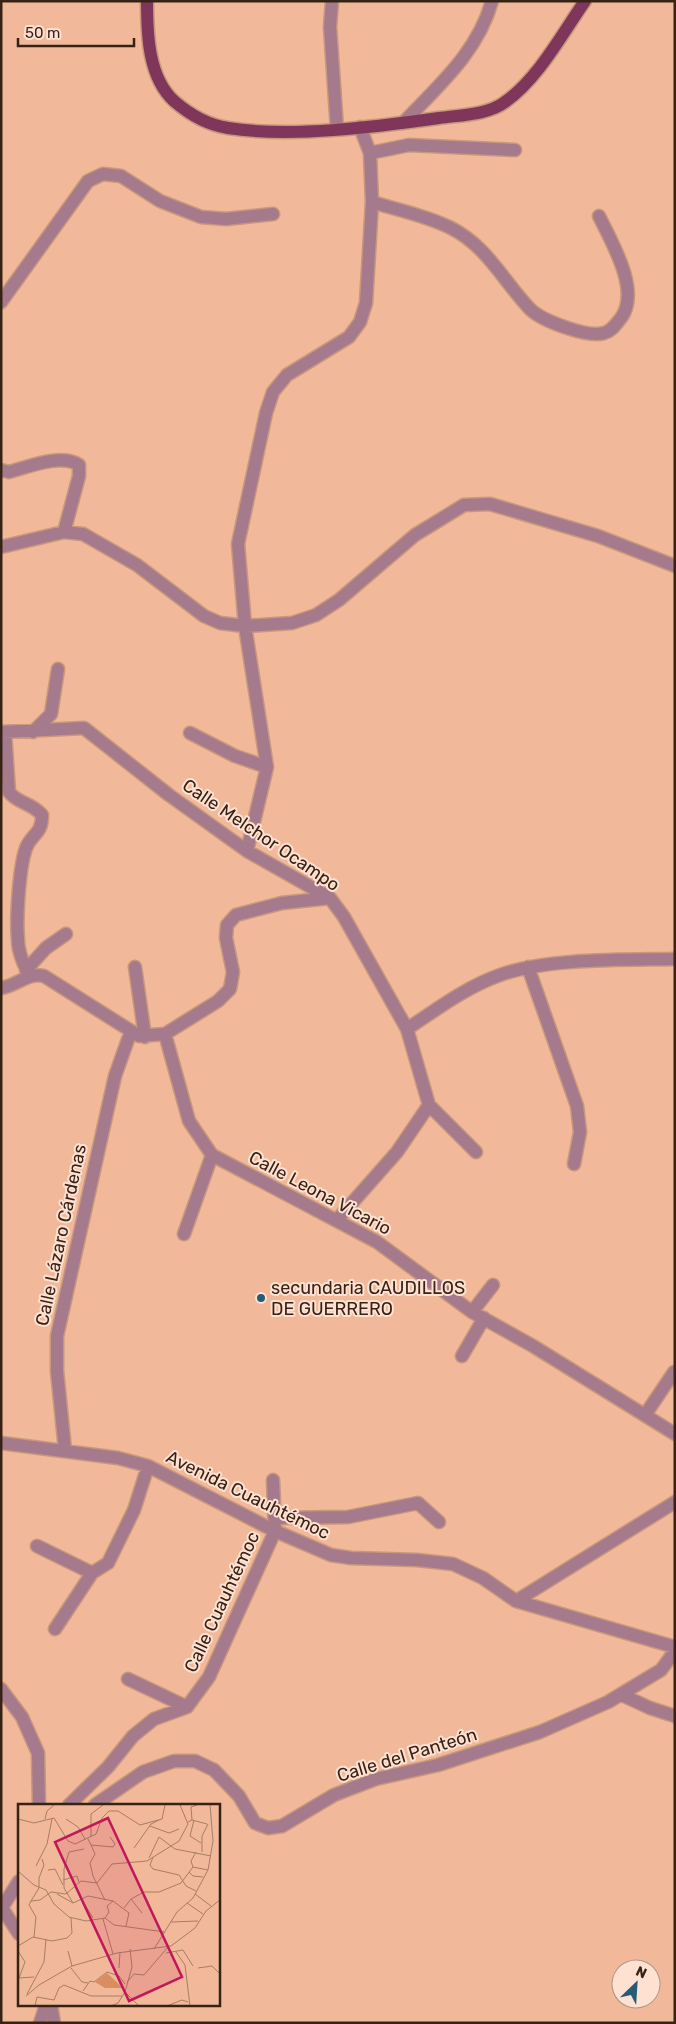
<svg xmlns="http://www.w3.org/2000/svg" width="676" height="2024" font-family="Rubik,sans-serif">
<rect width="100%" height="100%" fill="#f1b999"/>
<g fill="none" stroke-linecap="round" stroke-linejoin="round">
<g stroke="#c8987c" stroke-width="15">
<path id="street" d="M332,1L330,27L337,129
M403,123C438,86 478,52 492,1
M360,127L370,153L372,202C398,210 428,216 451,228C487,246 504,282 530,309C542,321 588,338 604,333C612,331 616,324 621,318C641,291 612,243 599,216
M370,153L409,145L515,150
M1,302L88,181L103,174L121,176L160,201L201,217L226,219L273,214
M1,470L9,472C28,467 61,453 79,465V476L64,532
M1,547L64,532L83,534L137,565L204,616L220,623L245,626L292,623L316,615L339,600L415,535L464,505L490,504L598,536L675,566
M1,732L84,728L169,795L247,851L330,898L344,917L407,1029L429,1105L397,1152L337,1220
M5,732L9,792C18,804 31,802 42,815C42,835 32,833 26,848C19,868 16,919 18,940C18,951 24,967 30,975
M33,732L51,714L58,669
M190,733L235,756L267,767
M247,851L267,767L245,626L238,544L266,413L273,392L287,375L349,337L360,322L366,303L372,202
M135,967L145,1037
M528,967L577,1106L580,1132L574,1164
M26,970L46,948L66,934
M1,988C17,986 27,972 44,976L139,1036L165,1034L218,1001L230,989L233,972L226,938L227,925L236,915L282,903L330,898
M407,1029C437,1009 466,987 500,975C546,958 624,960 675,959
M165,1034L189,1121L212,1155L377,1242L472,1312L533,1346L675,1434
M429,1105L476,1152
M184,1234L212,1155
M472,1312L493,1285
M462,1356L484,1318
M645,1415L674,1372
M1,1443L118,1458L148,1466L275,1531L331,1555L351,1558L417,1560L453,1564L483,1578L516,1601L675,1647
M65,1450L57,1371V1336L115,1076L131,1031
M275,1518L348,1517L418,1503L439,1522
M37,1546L92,1573
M516,1601L675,1502
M55,1629L92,1573L108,1563L134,1510L148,1466
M128,1679L187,1707
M1,1689L22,1717L38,1753L39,1805
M622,1695L650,1708L675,1716
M69,1805L108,1767L133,1736L154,1719L187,1707L209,1677L275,1531L273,1480
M95,1805L143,1772L174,1761H195L214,1770L239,1796L255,1823L268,1828L282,1826L334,1795L376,1779L438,1765L540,1732L608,1702L661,1670L675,1651
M2,1908L19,1934
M1,1909L19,1881
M51,2005L54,2023
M40,2023L46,2005"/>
</g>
<g stroke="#c8987c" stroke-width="15">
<path id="primary" d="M147,1C147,34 148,77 174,101C189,114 208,125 228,128C291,138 375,127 439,118C460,115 488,115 505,102C538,79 562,34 585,1"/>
</g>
<use href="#street" stroke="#a47a8c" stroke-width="12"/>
<use href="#primary" stroke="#80365a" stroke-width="12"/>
</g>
<circle fill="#255d78" stroke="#fee1d1" stroke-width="2" cx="261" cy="1298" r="5"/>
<g text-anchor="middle" stroke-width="4" stroke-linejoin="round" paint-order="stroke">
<g font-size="18" fill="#372216" stroke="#fee1d1">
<text transform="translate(261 835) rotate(34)" y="6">Calle Melchor Ocampo</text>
<text transform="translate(320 1193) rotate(28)" y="6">Calle Leona Vicario</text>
<text transform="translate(61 1235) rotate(-78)" y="6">Calle Lázaro Cárdenas</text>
<text transform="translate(248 1495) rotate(26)" y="6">Avenida Cuauhtémoc</text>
<text transform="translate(222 1602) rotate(-65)" y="6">Calle Cuauhtémoc</text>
<text transform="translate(407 1755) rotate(-17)" y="6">Calle del Panteón</text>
</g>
<g font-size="18" fill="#372216" stroke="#fee1d1" text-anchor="start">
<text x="271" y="1294">secundaria CAUDILLOS<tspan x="271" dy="21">DE GUERRERO</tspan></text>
</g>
</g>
<g transform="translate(18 1804)">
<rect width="202" height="202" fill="#f1b999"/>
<path d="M89,169L105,184H87L77,178Z" fill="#d98e61"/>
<path fill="none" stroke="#a77d65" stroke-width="1" d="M0,15L16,19L36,14L50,37L57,40L78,30L84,14L91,7H100L122,21L144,15L147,1M27,15L29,7L36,1M48,15L60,23L67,35M174,16L173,3L179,1M176,16L172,32L183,39M170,18L174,16L189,20M132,22L151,29L161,25M73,32V10L85,1M70,35L73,41L95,43L97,40L92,33M73,41L77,50L72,59L75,72L87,96M116,44L133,20L141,16M184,48V32L190,20M135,53L132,61L135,65L161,71L168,82L178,87M131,54L141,33L157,45L193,52M18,62L29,40L34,15M175,63L173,57L178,48M30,66L37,65L45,81M1,68L16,81L28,86L36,100L51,113L68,117L87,114M171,68L175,72L185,73M45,76L59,72L61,78M21,84V74L26,61L24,55M39,90L55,99L70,92L95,97L111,109L108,122M177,90L193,102M113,95L124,109M64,96L75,114M13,97L22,96L33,88L48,90L63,77L79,79L94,60L129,57L161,37L170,20L162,1M13,97L11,101L18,113L16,133M13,97L21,84M55,99L46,84V65L51,48L66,45M169,99L185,110M106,104L113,95L126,88H141L163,79L175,63L190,66M87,114L96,121L147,128M87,114L91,108L89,102L95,97M85,115L95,150M153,118L180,117M0,142L15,133L34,137L49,134L54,129L53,114M136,145L159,108L175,94L190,66L195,37L192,1M0,147L7,158L1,174L16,173M50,147L54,162M158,148L167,161L172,202M148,149L165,146L175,162M53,164L64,178L70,179M101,164L102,148M180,164L194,162L203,171M109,178L116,170L126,171L150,143M65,187L72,177L76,178L89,168L101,172L107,180M107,188L121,202M9,190L26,158L28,135M8,192L21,181L54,162L99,149L153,142L177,124L188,107L203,95M17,202L19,193L36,196L41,184L46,181L73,192H104M93,202L100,199L107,188L114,163L112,145M149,202L164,196L170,198"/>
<path fill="#c2185b" fill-opacity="0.15" stroke="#c2185b" stroke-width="2.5" d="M90,14L164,173L111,197L37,38Z"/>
<rect width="202" height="202" fill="none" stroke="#372216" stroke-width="2.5"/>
</g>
<rect width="676" height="2024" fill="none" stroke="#372216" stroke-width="5"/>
<g transform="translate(636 1984) rotate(25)"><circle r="24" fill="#fee1d1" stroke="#ae9586"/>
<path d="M0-4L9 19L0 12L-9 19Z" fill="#255d78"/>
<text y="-8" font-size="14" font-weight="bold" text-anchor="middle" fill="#372216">N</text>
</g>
<path d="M18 38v8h116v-8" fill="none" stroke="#372216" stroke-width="2.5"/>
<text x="25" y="38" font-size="15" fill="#372216" stroke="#fee1d1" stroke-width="4" paint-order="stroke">50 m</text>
</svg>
